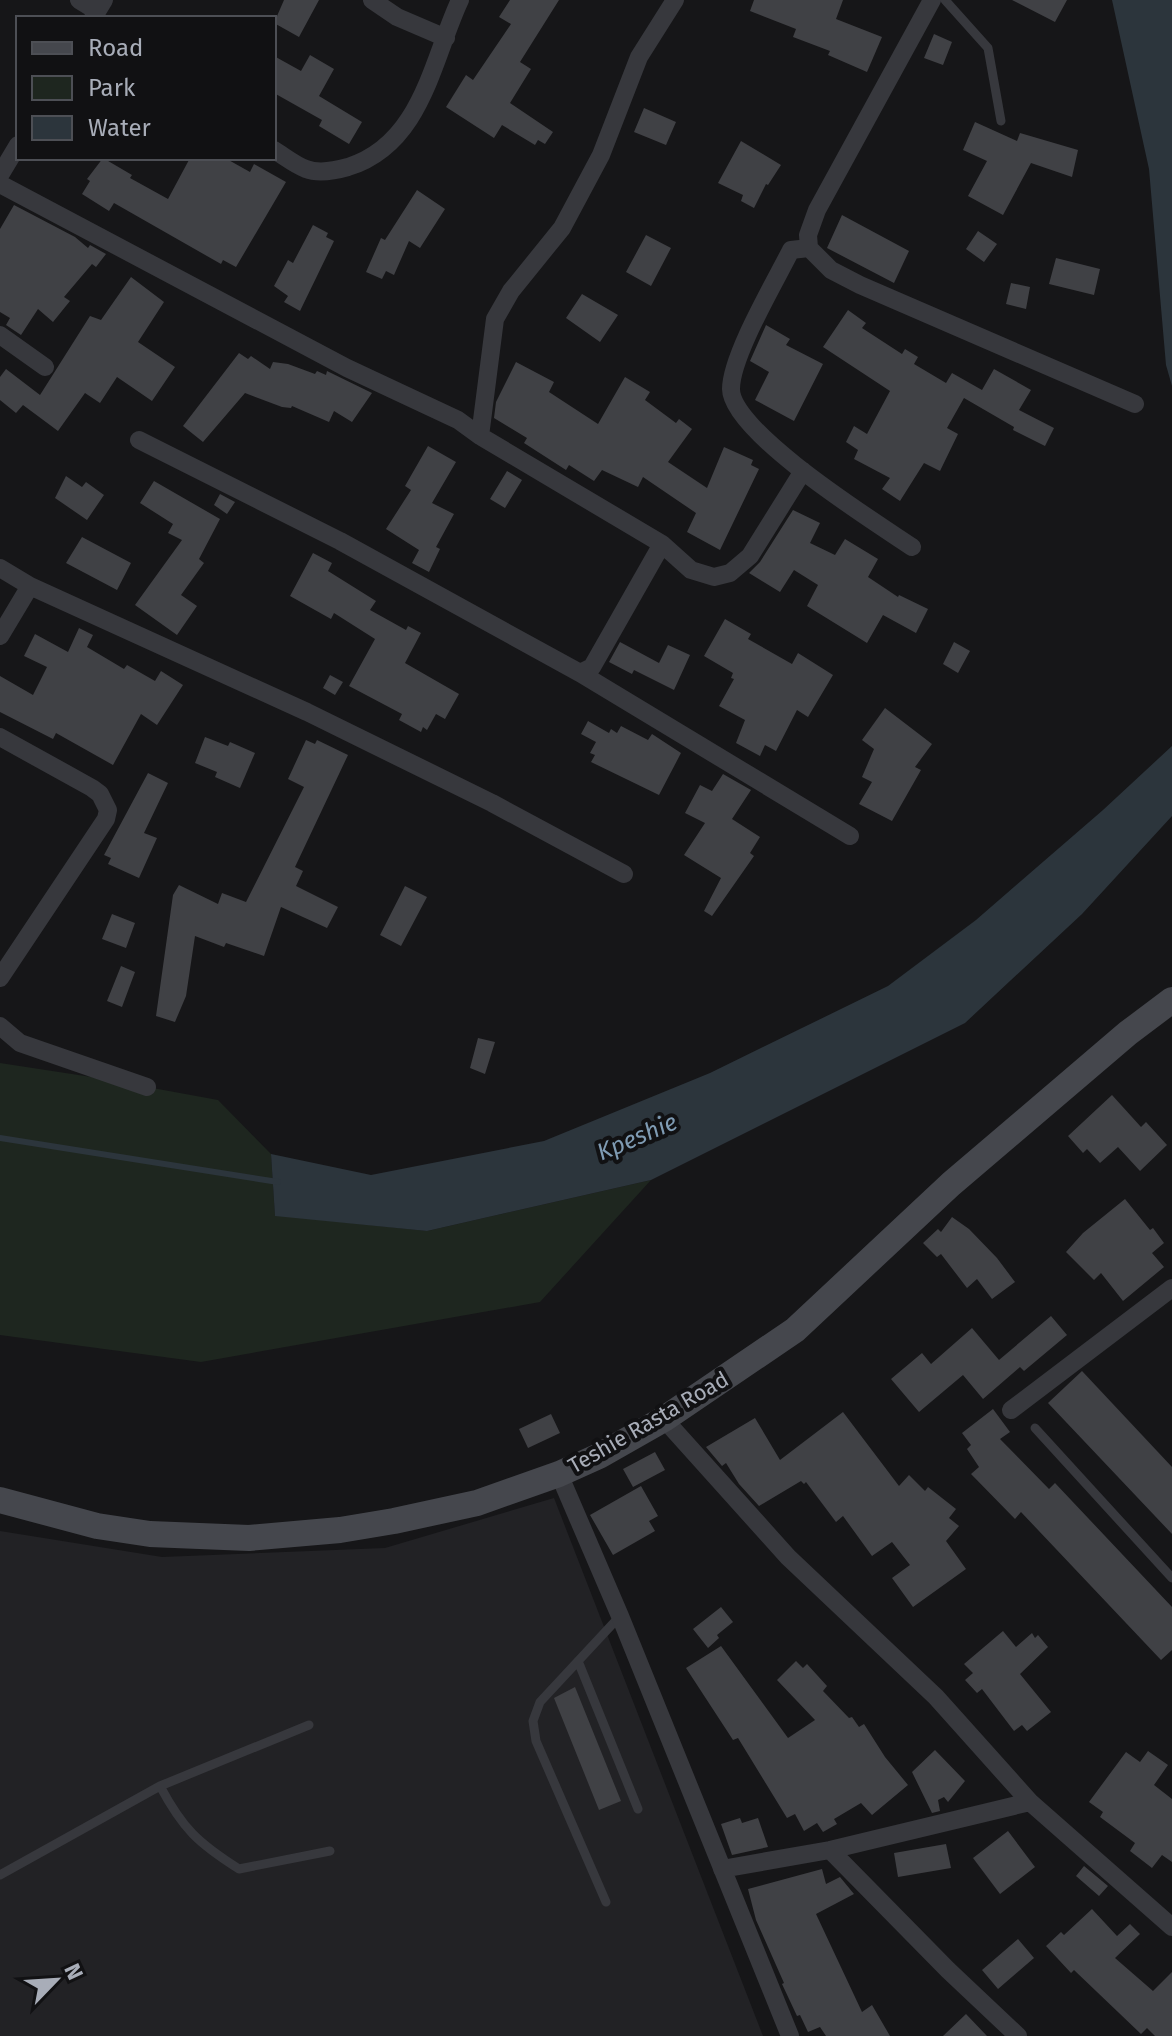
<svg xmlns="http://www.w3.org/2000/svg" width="1172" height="2036" font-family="'Fira Sans',sans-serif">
<rect width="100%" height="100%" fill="#161618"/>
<path fill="#222225" d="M554,1498L763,2036H0V1531L162,1557L385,1548Z"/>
<path fill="#1e261f" d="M0,1063L98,1078L218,1100L271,1154L275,1215L427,1231L651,1180L540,1302L201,1362L0,1335Z"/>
<path fill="#2c353c" d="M1112,0H1172V386L1166,365L1149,169Z
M1172,746V816L1082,914L965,1023L651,1180L427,1231L275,1216L271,1154L371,1175L544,1141L710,1073L888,986L976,920L1103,810Z"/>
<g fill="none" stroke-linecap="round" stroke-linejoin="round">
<path stroke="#2c353c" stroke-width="6" d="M0,1138L278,1182"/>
</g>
<path fill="#404145" d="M284,0H319L299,37L274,23Z
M510,0H559L520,62L531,69L510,103L553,132L545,144L538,140L535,145L502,125L494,138L446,107L466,75L473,80L511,24L499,17Z
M754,0H843L836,19L882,37L867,72L828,55L830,51L793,37L796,29L750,11Z
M1012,0H1067L1055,22Z
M934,34L952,42L943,65L924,58Z
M310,55L334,69L319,96L362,122L349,144L319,126L322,120L274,93V56L301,71Z
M644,108L676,122L666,145L634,132Z
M975,122L1017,141L1020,133L1078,150L1072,177L1031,163L1003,215L968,196L987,161L963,150Z
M741,141L781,165L768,185L766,184L754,208L741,201L743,195L718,183Z
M103,158L132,175L130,178L168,199L190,158H225L250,172L254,164L286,182L236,267L223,260L221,264L114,203L109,211L82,194L90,181L87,179Z
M417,190L445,209L420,248L409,241L394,275L386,271L382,279L366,272L381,238L385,240Z
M14,205L75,237L88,248L90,245L106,254L96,267L92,264L64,297L70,301L53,322L38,309L21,335L6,325L10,318L0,312V229Z
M842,215L909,251L894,283L827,248Z
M313,225L328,233L326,237L334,241L300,311L284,302L288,296L274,286L288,260L293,263Z
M978,231L997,244L984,262L966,249Z
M646,235L671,248L651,286L626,272Z
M1056,258L1100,269L1094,295L1049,284Z
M131,277L164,302L138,342L175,367L152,401L117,377L100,403L85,393L58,431L23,405L16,413L0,400V377L6,369L40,395L90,316L101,320Z
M1011,283L1030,287L1026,309L1006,304Z
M582,294L618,315L600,342L566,318Z
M848,310L866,323L862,328L902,354L905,349L918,357L914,364L946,383L952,373L982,390L994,369L1031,390L1019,410L1054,428L1045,446L1013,430L1014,427L964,398L947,428L958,434L940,471L924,463L900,501L882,489L890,478L854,459L858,450L846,442L854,426L867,434L890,391L823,347Z
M766,325L790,339L786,345L823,364L794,421L755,400L769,372L750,361Z
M239,353L248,359L251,356L270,369L273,362L288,364L315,374L317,371L326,375L327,371L372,393L352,422L334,411L329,422L292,406L291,408L282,407L245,393L203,442L183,426Z
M516,362L554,382L549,392L598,424L625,377L650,392L645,400L676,423L679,419L692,429L668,462L707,488L724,447L753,460L751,465L759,469L720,550L687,532L696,513L643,477L638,487L602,470L594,481L569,465L566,470L524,443L527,438L494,418L496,402Z
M428,446L456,462L432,503L454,514L436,547L440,549L429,572L412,563L419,550L386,529L411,490L405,486Z
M507,471L522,480L505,508L490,499Z
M66,476L82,487L86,482L104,495L87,520L55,498Z
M154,481L220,519L199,559L204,563L181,595L197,606L177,635L135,605L182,540L168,533L173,524L140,503Z
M220,494L235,502L227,514L214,505Z
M793,510L820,523L810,543L835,555L845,539L878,559L868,577L898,597L899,595L928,609L916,633L883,615L867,643L807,606L818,585L794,570L780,592L749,573L760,562Z
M82,537L131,563L117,590L66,563Z
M313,553L332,563L328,571L376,601L370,610L406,630L408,626L421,633L405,663L459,694L445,719L436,714L427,730L423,727L421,732L399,720L402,714L349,686L375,639L334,613L331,619L290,596Z
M725,619L751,634L748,639L792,664L798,653L833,675L808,717L797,710L776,751L765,745L760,756L736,743L745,720L719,706L734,679L731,678L733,673L704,656Z
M79,628L93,635L87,647L124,669L127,665L155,681L161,671L183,685L157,725L141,714L113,765L56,733L53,739L0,712V676L33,695L47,667L24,656L35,634L68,652Z
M620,642L659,663L668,645L690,655L674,690L634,670L632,674L609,662Z
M954,642L970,651L958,673L943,664Z
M330,675L343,682L335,695L323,688Z
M885,708L932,744L915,767L921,770L892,821L859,804L872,782L862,777L874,749L862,740Z
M588,721L609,733L611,729L617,733L621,726L648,740L652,734L681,753L659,795L591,762L595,755L590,753L596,742L581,734Z
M205,737L228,746L230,742L255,753L240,788L215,777L217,772L195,763Z
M306,740L315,744L317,740L348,755L295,867L303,871L296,886L338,907L327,928L281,907L264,956L226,943L224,947L195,936L186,996L175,1022L156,1016L173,895L179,885L218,904L222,893L246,902L304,787L288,779Z
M148,773L168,783L144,833L157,838L139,878L108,864L111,858L104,855Z
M723,774L751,790L732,819L760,837L750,853L754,856L712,916L704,911L721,878L684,855L705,823L685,813L700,785L712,791Z
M405,886L427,897L401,946L380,935Z
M112,914L135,923L126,948L102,939Z
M121,966L135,972L122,1007L107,1001Z
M478,1038L495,1042L485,1074L470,1068Z
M1112,1095L1141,1127L1146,1122L1167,1145L1140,1171L1118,1147L1100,1163L1087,1149L1083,1153L1068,1136Z
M1125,1199L1150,1230L1153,1228L1164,1243L1152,1253L1164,1267L1123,1301L1101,1273L1094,1280L1066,1252L1083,1233Z
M952,1217L969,1229L997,1258L1015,1282L992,1299L977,1279L967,1288L941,1254L937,1257L923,1243L938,1229L941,1232Z
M1051,1316L1067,1335L1024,1371L1020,1367L983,1399L963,1375L919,1412L891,1379L922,1353L931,1364L972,1328L999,1360Z
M1082,1371L1172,1467V1534L1048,1403Z
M993,1409L1010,1432L1000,1439L1049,1489L1055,1483L1172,1607V1650L1161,1660L1021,1512L1015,1519L971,1474L979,1467L967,1449L971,1445L962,1433Z
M843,1412L899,1486L909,1475L925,1491L928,1487L956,1509L949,1518L959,1526L946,1541L966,1569L913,1607L892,1578L910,1565L892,1542L872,1556L843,1516L836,1522L806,1482L804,1484L801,1481L759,1506L739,1484L726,1463L722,1466L706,1447L755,1418L780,1460Z
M551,1414L560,1433L528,1448L519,1429Z
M655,1452L665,1470L633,1487L623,1469Z
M641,1486L658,1516L649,1521L655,1531L613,1555L590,1515Z
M721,1607L733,1622L717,1635L719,1638L708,1648L693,1629Z
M1003,1631L1016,1647L1032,1633L1035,1638L1038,1635L1048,1647L1020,1674L1051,1712L1027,1731L1022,1725L1014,1731L982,1689L977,1693L965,1680L973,1673L964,1664Z
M721,1646L788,1738L815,1720L777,1680L796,1661L803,1668L807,1664L827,1686L823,1691L849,1718L852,1717L859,1727L864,1724L885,1757L908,1785L872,1815L861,1803L834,1819L837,1824L823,1832L817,1823L804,1831L795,1814L787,1818L738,1738L733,1740L686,1668Z
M575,1687L621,1801L599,1810L554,1698Z
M935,1750L965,1781L948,1802L944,1797L938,1800L940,1811L932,1813L912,1772Z
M1148,1751L1168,1765L1154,1785L1172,1799V1862L1162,1855L1152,1868L1130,1851L1135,1843L1100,1817L1103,1812L1089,1802L1126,1752L1140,1762Z
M740,1818L742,1823L758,1818L768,1847L732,1855L721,1824Z
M1008,1831L1035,1867L1000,1894L973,1858Z
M946,1844L951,1868L898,1877L894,1853Z
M1084,1866L1108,1886L1099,1896L1076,1876Z
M822,1869L826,1884L840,1877L854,1894L816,1914L862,2012L872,2005L890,2036H826L820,2027L808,2032L800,2015L797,2016L782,1984L784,1983L756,1920L748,1889Z
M1092,1909L1117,1936L1130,1924L1140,1934L1115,1958L1153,1991L1172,1972V2036H1155L1147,2028L1141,2034L1074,1970L1071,1973L1046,1946L1061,1932L1064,1935Z
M1018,1939L1034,1958L998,1989L982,1970Z
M966,2014L987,2036H943Z"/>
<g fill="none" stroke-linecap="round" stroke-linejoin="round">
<path stroke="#37383d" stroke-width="9" d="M945,0L988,48L1001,121
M1035,1428L1172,1578
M578,1661L638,1809
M160,1786C183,1829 198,1843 239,1869L330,1851
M0,1875L160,1786L309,1725
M606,1902L536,1741L533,1721L540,1702L620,1616"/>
<path stroke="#37383d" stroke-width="18" d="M79,0L97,11
M372,0L397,17L446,38
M932,0L817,210L808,235L809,248L831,270L860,285L1135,404
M93,18L104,0
M274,150C284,156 295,165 306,169C319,174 334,171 348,167C422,144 432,60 460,0
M0,175L18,145
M0,184L347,368L458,420L480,436L662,544L691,570L714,577L730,573L750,556L803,471
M809,248L791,250C775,282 731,356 731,389C731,432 875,522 912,547
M0,335L45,367
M480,436L495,319L511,291L562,228L601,155L639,57L675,0
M139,440L340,541L580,673L592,667L662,544
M0,568L30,586L307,712L492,803L624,874
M0,636L30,586
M580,673L850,836
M0,737L92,788L100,794L108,810L106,819L0,978
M0,1026L20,1043L147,1087
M1011,1410L1172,1288
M664,1419L788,1557L936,1697L1030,1802L1172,1927
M559,1474L620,1616L790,2036
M830,1850L948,1970L1018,2036
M722,1869L830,1850L1030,1802"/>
<path stroke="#45474d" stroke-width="26" d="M0,1500L97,1526L150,1534L249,1538L340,1530L394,1521L477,1503L559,1474L599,1456L664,1419L795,1330L951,1184L1128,1033L1172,1000"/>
</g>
<g text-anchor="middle" stroke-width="8" stroke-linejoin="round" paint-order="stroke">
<g font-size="22" fill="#a8adb8" stroke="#111113">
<text transform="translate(648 1422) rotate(-30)" y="8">Teshie Rasta Road</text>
</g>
<g font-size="24" font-style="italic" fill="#7f9bb3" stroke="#111113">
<text transform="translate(637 1137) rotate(-23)" y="8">Kpeshie</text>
</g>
</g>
<rect x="16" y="16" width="260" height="144" fill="#111113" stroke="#4d4f55" stroke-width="2"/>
<rect x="32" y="42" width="40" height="12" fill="#45474d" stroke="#4d4f55" stroke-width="2"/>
<text x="88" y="56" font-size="24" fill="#a8adb8">Road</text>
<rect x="32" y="76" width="40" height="24" fill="#1e261f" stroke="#4d4f55" stroke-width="2"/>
<text x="88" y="96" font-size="24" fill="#a8adb8">Park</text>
<rect x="32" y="116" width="40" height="24" fill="#2c353c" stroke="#4d4f55" stroke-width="2"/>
<text x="88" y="136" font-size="24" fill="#a8adb8">Water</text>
<g transform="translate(56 1980) rotate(65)" stroke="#111113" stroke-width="6" paint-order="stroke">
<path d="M0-6L14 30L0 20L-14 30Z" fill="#a8adb8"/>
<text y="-12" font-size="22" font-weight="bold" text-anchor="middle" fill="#a8adb8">N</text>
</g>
</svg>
